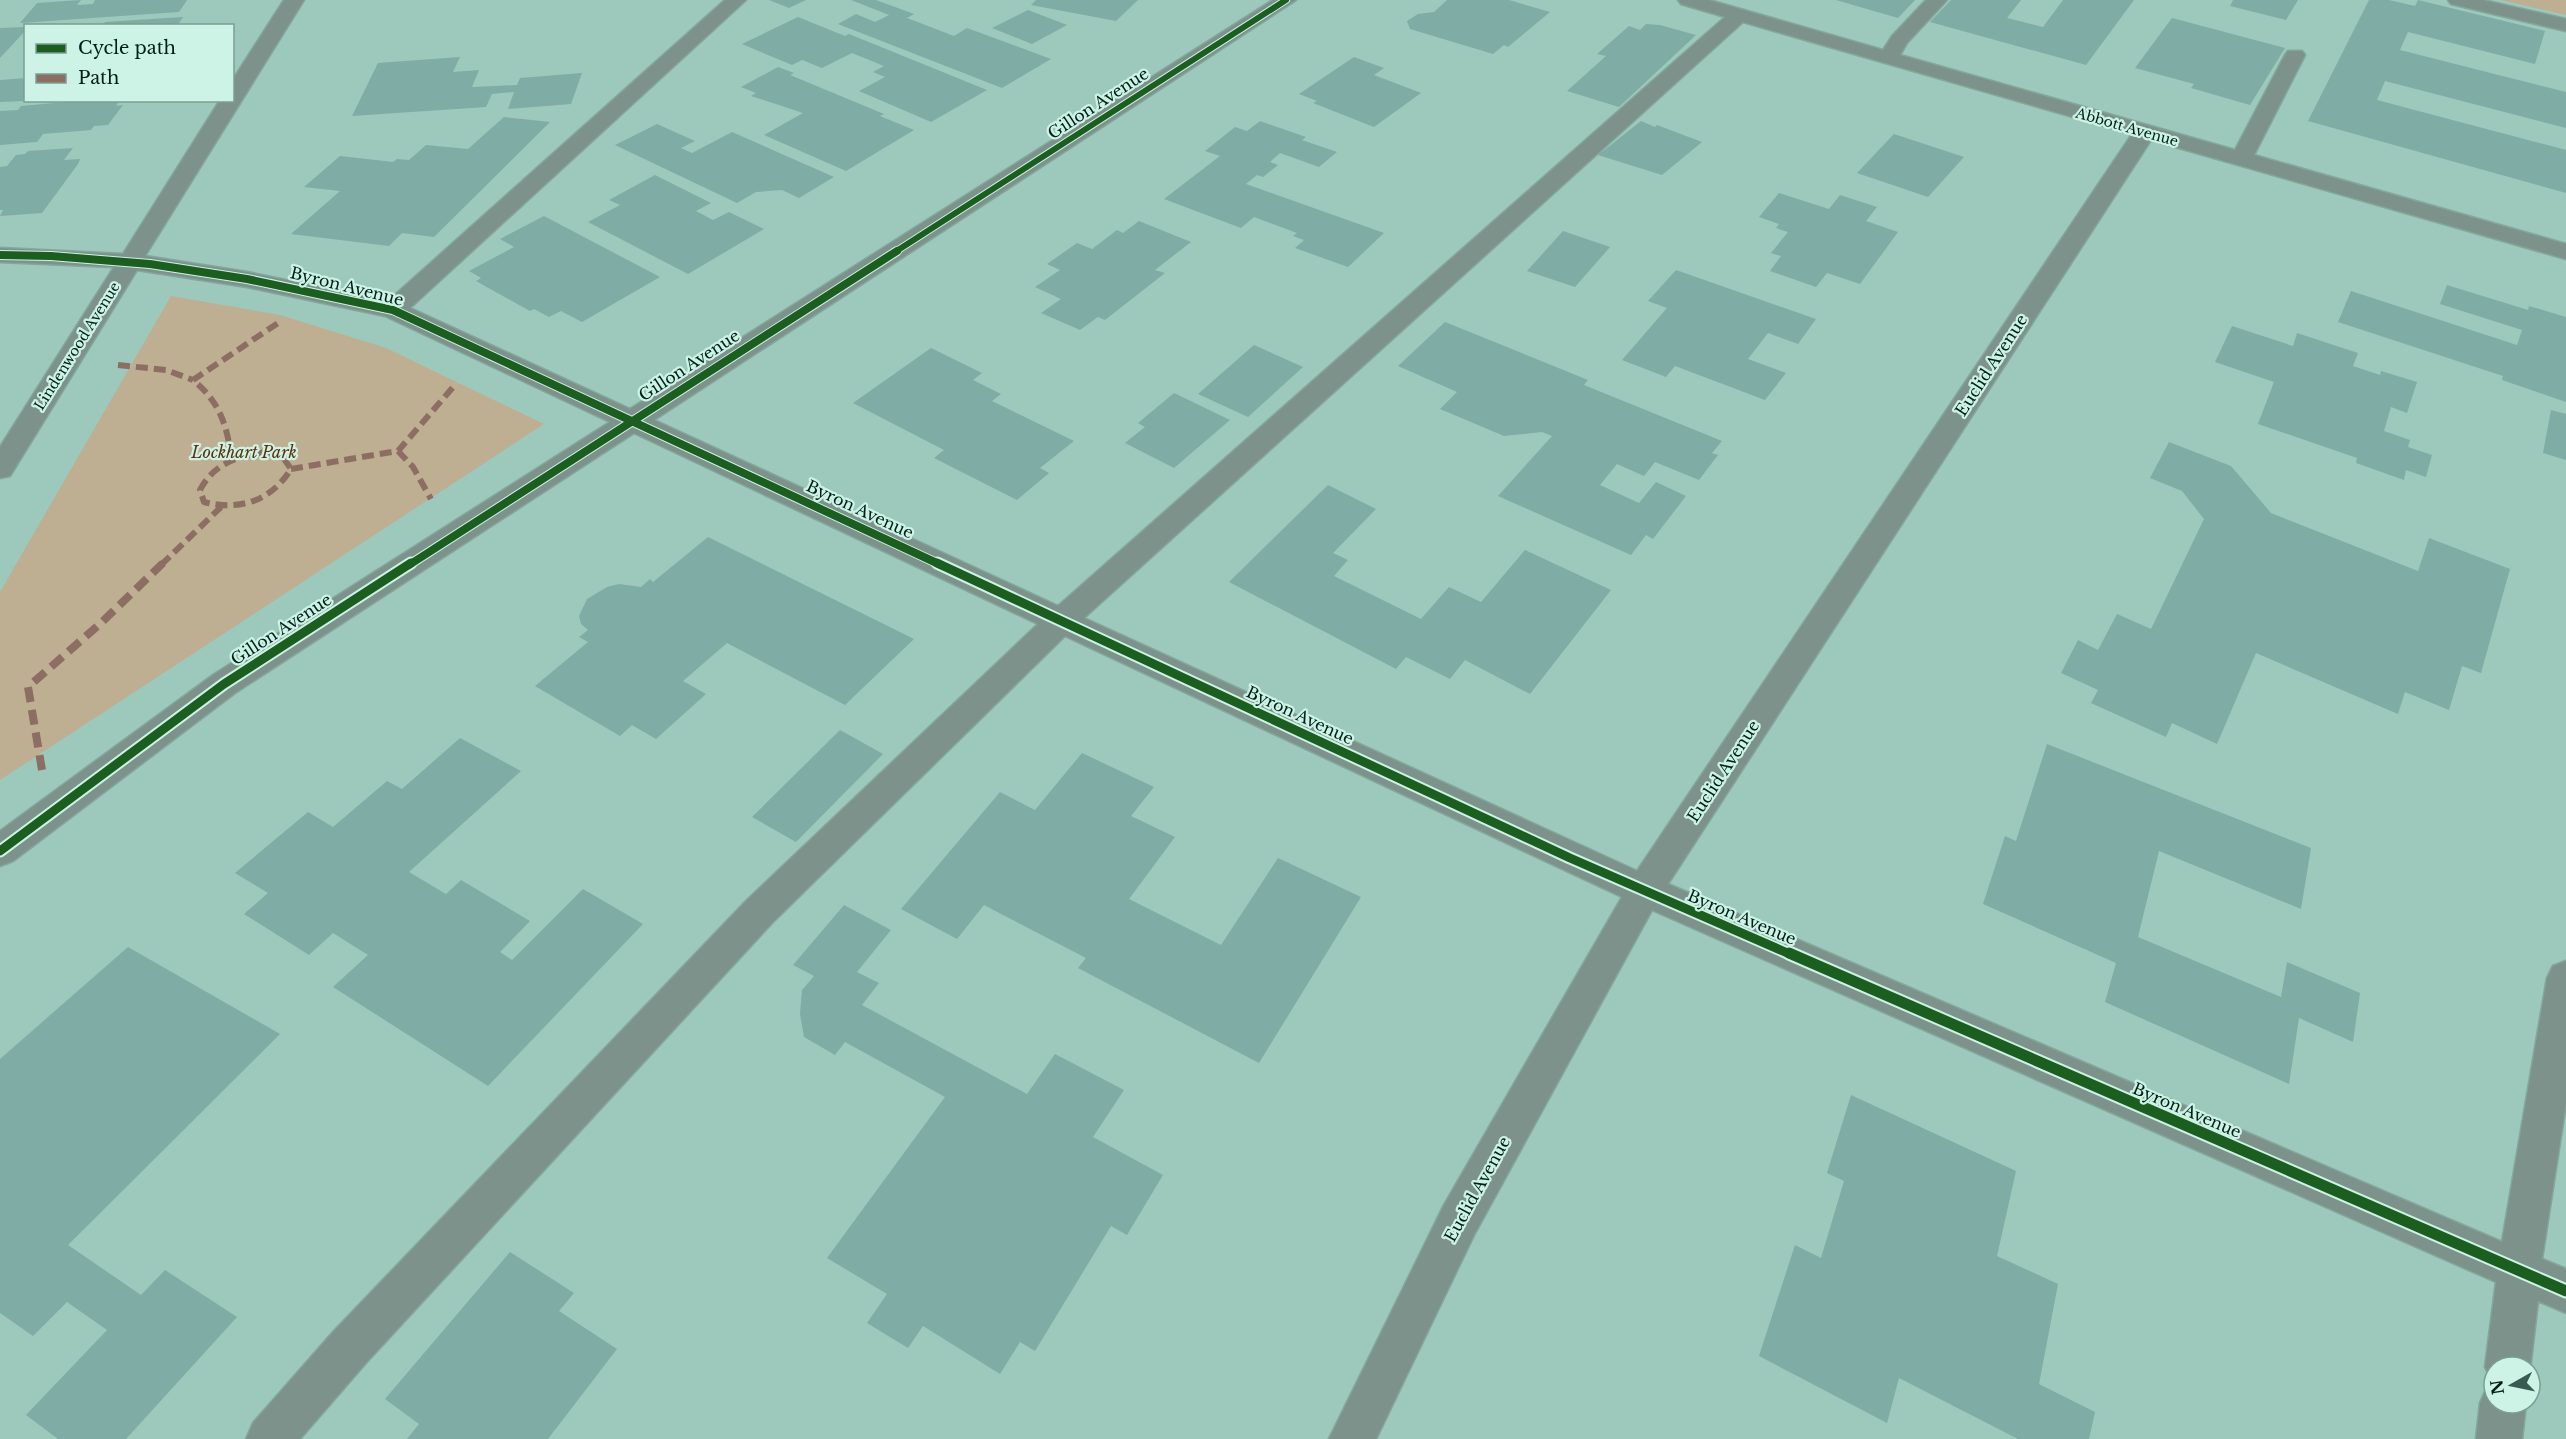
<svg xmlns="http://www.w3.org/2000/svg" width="2566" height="1439" font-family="'Libre Baskerville',serif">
<rect width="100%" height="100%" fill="#9cc9bb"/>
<path fill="#beae92" d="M2501,0H2566V15Z
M171,296L280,315L386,348L544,424L0,780V592Z"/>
<path fill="#7faca5" d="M81,0L77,5L93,4L95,0H187L179,12L20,23L37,3Z
M769,0H806L789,8Z
M851,0H876L914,14L907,18L954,36L967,28L1051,59L1002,88L838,24L856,14L875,22L889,15Z
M1036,0H1138L1116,21L1031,5Z
M1447,0H1509L1550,12L1508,47L1504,45L1493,54L1410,29L1407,21L1418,14L1434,12Z
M1836,0H1915L1898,18Z
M1951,0H2021L2007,18L2043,27L2063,0H2134L2086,65L1930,22Z
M2233,0H2298L2286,20L2230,6Z
M2369,0H2389L2415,6L2418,0L2545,31L2535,64L2408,32L2400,50L2566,92V128L2385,81L2377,100L2566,150V193L2308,121Z
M1028,10L1067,25L1032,44L992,28Z
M183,17L177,26H102L105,22Z
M798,17L845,36L849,34L987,90L931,122L859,91L885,77L873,72L884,66L852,53L822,68L802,60L792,65L742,44Z
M2172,18L2285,48L2250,105L2191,88L2194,84L2135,68Z
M1646,24L1660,25L1696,35L1619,107L1567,91L1606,56L1597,54L1629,26L1640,30Z
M26,27V30L0,58V28Z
M460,57L453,72L479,70L472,87L517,85L520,78L582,73L571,104L508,109L514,92L492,94L486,107L352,116L378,63Z
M1354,57L1384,68L1374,75L1421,93L1374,127L1313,103L1317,101L1299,94Z
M778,67L794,73L790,75L884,114L880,116L914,130L846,171L764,135L803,113L751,96L756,93L741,87Z
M26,78V101L0,102V80Z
M88,100H120L116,106L123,105L108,125L94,126L91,130L43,134L37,142L0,145V111L18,110L21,106Z
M504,117L550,122L434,237L402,233L389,246L291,234L340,191L304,187L340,156L393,162L397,159L409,160L426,145L468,149Z
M1260,121L1306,137L1302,140L1337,152L1319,167L1280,153L1270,162L1278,165L1263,177L1257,175L1246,184L1384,233L1348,267L1295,248L1304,240L1293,236L1297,233L1254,217L1241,228L1164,199L1220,156L1205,151L1235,127L1247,131Z
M1641,121L1655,127L1657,125L1702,142L1662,175L1598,155Z
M657,124L695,141L681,148L692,153L732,132L834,177L799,198L782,190L756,192L737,203L615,145Z
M1894,134L1964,157L1928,197L1857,173Z
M73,148L64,160L80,159L78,164L42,213L0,216L3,210H0V167L7,166L16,155L25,154L28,151Z
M655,175L711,203L696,211L713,220L729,212L764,229L688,274L588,222L620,205L609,200Z
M1779,193L1829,209L1840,195L1877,207L1866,221L1898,232L1860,284L1827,273L1816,287L1770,271L1781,256L1771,253L1788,232L1776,228L1779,224L1759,217Z
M544,216L660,277L582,322L561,311L549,317L534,309L530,311L476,281L481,278L469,271L514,247L500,239Z
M1139,221L1191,242L1155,270L1165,273L1105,320L1098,317L1080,330L1041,313L1061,299L1035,287L1060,270L1047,264L1077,243L1092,249L1117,230L1123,233Z
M1563,231L1610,247L1575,287L1527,271Z
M1676,270L1816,319L1798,344L1768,333L1748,359L1786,373L1765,400L1675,366L1666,377L1622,360L1667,308L1648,301Z
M2447,285L2528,310L2529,306L2566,317V402L2502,380L2503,376L2338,322L2351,291L2517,345L2522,330L2440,304Z
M1445,322L1588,380L1584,385L1722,441L1712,453L1718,455L1699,480L1655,462L1644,476L1617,464L1600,485L1639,503L1656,482L1686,496L1653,539L1646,535L1631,555L1498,496L1552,436L1542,432L1504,436L1440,409L1457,392L1398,366Z
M2232,326L2293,346L2297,333L2358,353L2353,366L2380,375L2381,371L2417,382L2407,413L2391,407L2384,431L2410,440L2408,447L2432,455L2426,477L2406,470L2404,480L2356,463L2357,458L2258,424L2274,382L2215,362Z
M1254,345L1303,367L1248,417L1198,394Z
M931,348L982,373L973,380L1001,394L992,401L1074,441L1040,468L1049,473L1017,500L934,458L944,450L853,403Z
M1174,393L1230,420L1174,468L1125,443L1145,427L1138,423Z
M2551,410L2566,414V460L2543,453Z
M2169,442L2231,466L2271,513L2418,571L2429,538L2510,569L2481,673L2462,666L2449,710L2405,692L2398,714L2256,653L2217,744L2172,723L2166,737L2091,703L2098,690L2061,673L2078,640L2098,650L2117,614L2151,629L2204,519L2182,491L2150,478Z
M1328,485L1376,509L1333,553L1348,560L1334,576L1421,619L1449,587L1481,602L1525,550L1611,590L1530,694L1465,660L1450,679L1406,657L1396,669L1229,582Z
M708,537L914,639L845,705L727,643L683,681L706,694L656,739L632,725L620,736L535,686L588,642L579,637L588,630L581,624L579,616L587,599L607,587L619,584L641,587L650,579L653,582Z
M840,730L883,754L796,842L752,817Z
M460,738L521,771L409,872L446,894L461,880L530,921L500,952L512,960L583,889L643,924L488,1086L333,987L368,955L333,933L309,955L244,914L268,893L235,873L308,812L333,827L387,781L402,789Z
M2047,744L2311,848L2301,909L2159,851L2138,937L2281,997L2287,962L2360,993L2353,1042L2299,1018L2289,1084L2105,1002L2116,963L1983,904L2005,836L2016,841Z
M1082,753L1154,787L1131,816L1175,837L1129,899L1221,945L1278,858L1361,897L1259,1063L1078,968L1086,958L984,905L957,939L901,909L1000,792L1035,810Z
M844,905L891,930L857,972L879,983L862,1005L1027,1094L1055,1054L1124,1090L1093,1137L1163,1175L1127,1235L1111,1226L1035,1351L1020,1342L1000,1374L923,1326L908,1348L867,1323L887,1294L827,1258L945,1097L845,1042L835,1055L804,1037L800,1014L802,990L814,976L793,965Z
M128,947L280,1034L68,1245L141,1295L165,1270L237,1317L126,1439H58L26,1415L107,1330L67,1302L33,1336L0,1313V1059Z
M1851,1095L2016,1171L1997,1256L2058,1284L2039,1384L2095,1412L2089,1439H2018L1899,1378L1887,1423L1759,1356L1795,1245L1821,1258L1844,1181L1827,1173Z
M510,1252L574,1293L559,1311L617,1349L548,1439H407L419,1424L385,1399Z"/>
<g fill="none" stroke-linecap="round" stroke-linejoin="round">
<g stroke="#83a79c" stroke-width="3">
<path id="minor" d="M284,0H304L145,256L247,272L388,301L725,0H746L410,308L630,409L1273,0H1296L654,420L1058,606L1725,17L1681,4L1678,0H1709L1883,50L1892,36L1926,0H1947L1907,43L1900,55L2235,150L2285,55L2288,51H2302L2305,55L2254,155L2566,244V259L2151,140L1668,884L2502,1242L2547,978L2553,966L2566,961V1103L2542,1259L2566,1269V1313L2538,1301L2530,1369L2494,1367V1403H2526L2522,1439H2476L2480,1403L2487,1387L2494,1384L2485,1367L2496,1282L1652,910L1474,1235L1376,1439H1329L1444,1205L1622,897L1065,636L772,923L365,1364L300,1439H246L253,1423L333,1332L746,901L1038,624L634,433L235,693L13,861L0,866V831L213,675L610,422L385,316L247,287L137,270L10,476L0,478V447L114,267L0,262V248L123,254L220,100H232V81ZM1743,22L2132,134L1637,871L1084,618Z
M2448,0H2483L2566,19V31L2451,4Z"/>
</g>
<use href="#minor" fill="#7d928b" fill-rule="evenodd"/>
<path stroke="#8d6e63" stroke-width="6" stroke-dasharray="12 6" stroke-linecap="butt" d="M118,365L166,370L193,380
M398,451L413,467L431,499
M267,452L282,456L291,469C271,501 240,511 204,502L200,490C214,463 238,456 267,452Z
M231,459C228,426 219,401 193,380L278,323
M291,469L398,451L454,386
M161,565L221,507"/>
<path stroke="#8d6e63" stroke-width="8" stroke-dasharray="15 8" stroke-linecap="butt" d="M42,770L28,687L101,623L163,563"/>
<g stroke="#ccf3e5" stroke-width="8">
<path id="cycleway-far3" d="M895,252L1286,0"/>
</g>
<g stroke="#ccf3e5" stroke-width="10">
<path id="cycleway-far2" d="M0,255L51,256L150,264L247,279L393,310L941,565
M409,565L897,251"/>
</g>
<g stroke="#ccf3e5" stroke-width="13">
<path id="cycleway-far1" d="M937,563L1570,858L1792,955
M0,851L224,684L411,563"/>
</g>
<g stroke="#ccf3e5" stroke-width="15">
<path id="cycleway" d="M1789,953L2566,1291"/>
</g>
<use href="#cycleway-far3" stroke="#1b5e20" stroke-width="6"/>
<use href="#cycleway-far2" stroke="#1b5e20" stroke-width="8"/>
<use href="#cycleway-far1" stroke="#1b5e20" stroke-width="9"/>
<use href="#cycleway" stroke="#1b5e20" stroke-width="11"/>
</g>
<g text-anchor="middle" stroke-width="4.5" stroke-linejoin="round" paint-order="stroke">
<g font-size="14" fill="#002017" stroke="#ccf3e5">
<text transform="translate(2127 127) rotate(16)" y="5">Abbott Avenue</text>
<text transform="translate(77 346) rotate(-58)" y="5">Lindenwood Avenue</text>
</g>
<g font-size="16" fill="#002017" stroke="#ccf3e5">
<text transform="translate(1098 103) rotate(-33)" y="6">Gillon Avenue</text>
<text transform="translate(347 286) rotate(14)" y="6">Byron Avenue</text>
<text transform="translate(689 365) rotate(-33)" y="6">Gillon Avenue</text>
<text transform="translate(1991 365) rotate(-57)" y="6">Euclid Avenue</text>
<text transform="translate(860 509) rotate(25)" y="6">Byron Avenue</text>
<text transform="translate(281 629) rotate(-33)" y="6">Gillon Avenue</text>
<text transform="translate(1300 715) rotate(25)" y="6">Byron Avenue</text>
<text transform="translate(1723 771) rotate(-57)" y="6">Euclid Avenue</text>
<text transform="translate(1742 917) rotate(23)" y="6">Byron Avenue</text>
<text transform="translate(2187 1110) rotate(23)" y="6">Byron Avenue</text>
<text transform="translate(1477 1189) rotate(-61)" y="6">Euclid Avenue</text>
</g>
<g font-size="16" font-style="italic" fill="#5f2e0a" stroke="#ccf3e5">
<text x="244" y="458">Lockhart Park</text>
</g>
</g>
<rect x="24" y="24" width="210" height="78" fill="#ccf3e5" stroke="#7a9f93" stroke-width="1.5"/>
<rect x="36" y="44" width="30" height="9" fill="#1b5e20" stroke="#7a9f93" stroke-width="1.5"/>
<text x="78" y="54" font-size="18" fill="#002017">Cycle path</text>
<rect x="36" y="74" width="30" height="9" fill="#8d6e63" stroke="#7a9f93" stroke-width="1.5"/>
<text x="78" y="84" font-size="18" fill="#002017">Path</text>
<g transform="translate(2512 1385) rotate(261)"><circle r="28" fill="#ccf3e5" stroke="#7a9f93" stroke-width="1.5"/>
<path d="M0-4.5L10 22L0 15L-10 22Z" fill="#375b50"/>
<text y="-9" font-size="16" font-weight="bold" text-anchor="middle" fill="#002017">N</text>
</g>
</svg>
